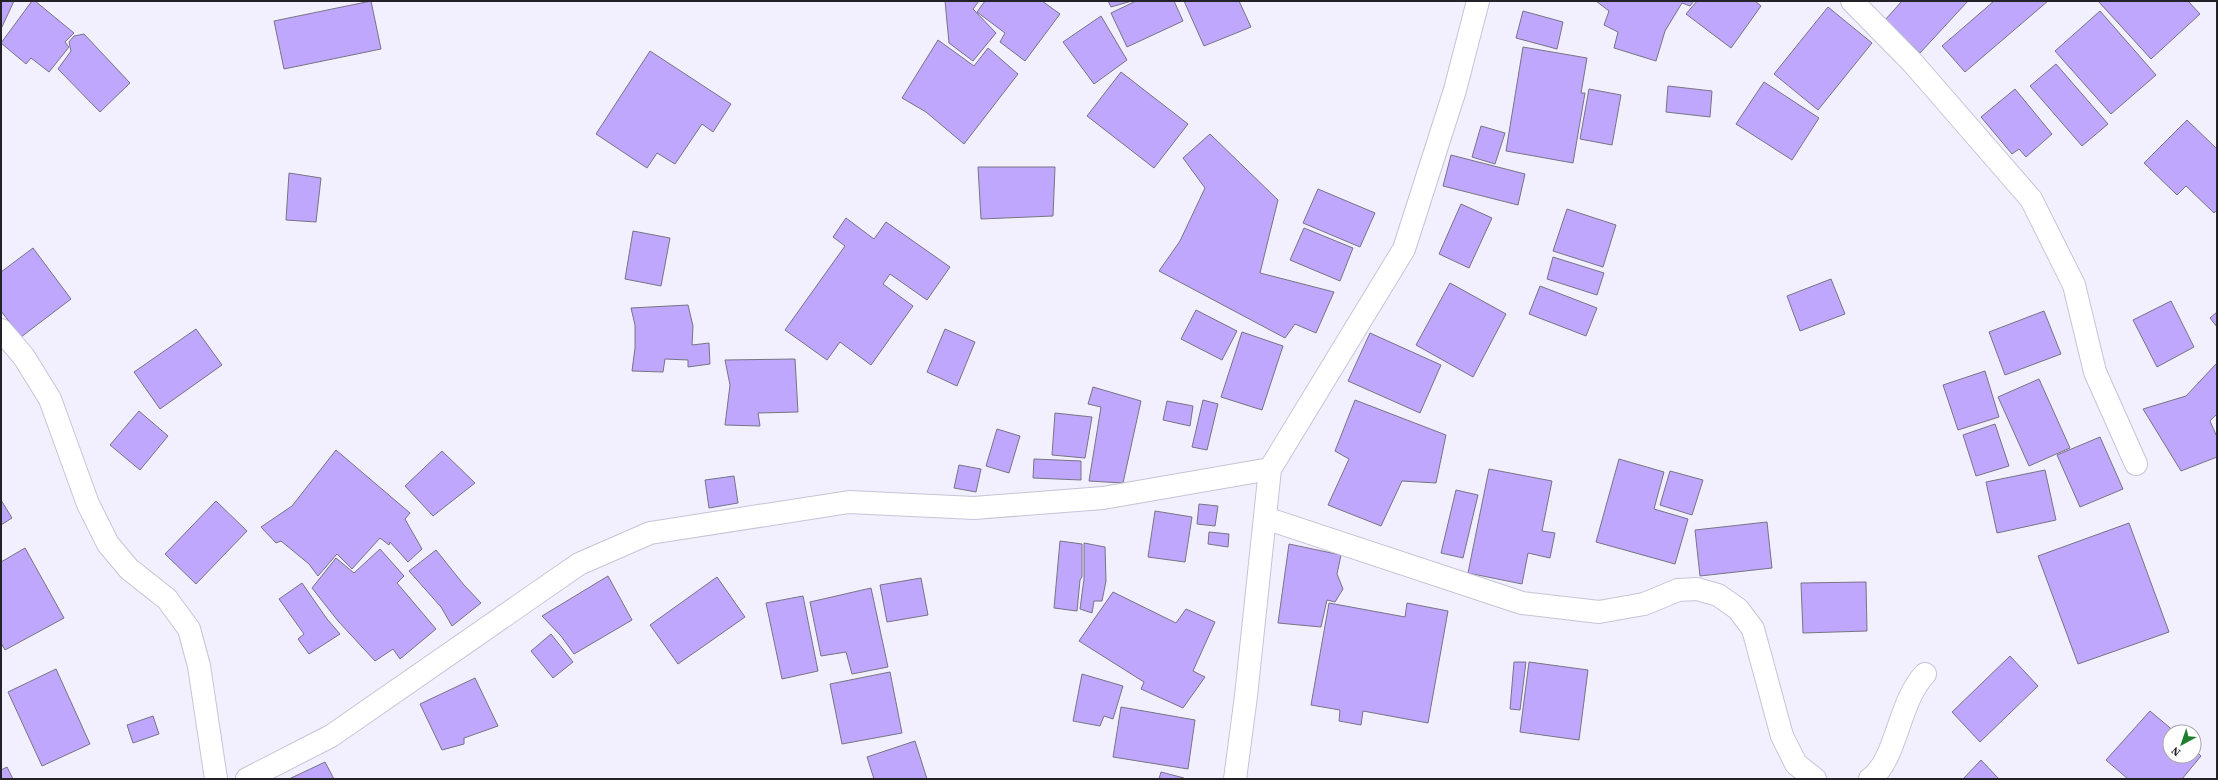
<svg xmlns="http://www.w3.org/2000/svg" width="2218" height="780" font-family="'Source Serif 4',serif">
<rect width="100%" height="100%" fill="#f2effe"/>
<path fill="#bea7fd" stroke="#787484" d="M1,1H14L1,29Z
M32,1H35L74,33L65,42L69,47L49,72L31,58L26,64L1,43Z
M371,1L381,49L284,69L274,21Z
M945,1H979L973,9L996,33L973,61L949,43Z
M985,1H1042L1060,14L1025,61L1000,42L1005,33L977,12Z
M1108,1H1132L1111,7Z
M1136,1H1174L1183,21L1127,47L1111,13Z
M1184,1H1239L1251,27L1204,46Z
M1596,1H1694L1690,6L1682,3L1665,31L1656,61L1614,48L1618,32L1604,25L1609,11Z
M1697,1H1755L1761,6L1731,48L1686,14Z
M1902,1H1968L1920,53L1885,20Z
M1994,1H2048L1965,72L1942,46Z
M2098,1H2188L2200,14L2151,59Z
M1828,7L1872,43L1818,110L1774,74Z
M1523,11L1563,22L1557,49L1516,38Z
M2100,11L2156,75L2111,114L2055,51Z
M1101,16L1127,60L1094,84L1063,42Z
M84,34L130,83L100,112L58,69L71,51L69,42L74,36Z
M938,40L974,66L988,48L1018,74L964,144L926,112L902,98Z
M1523,47L1587,58L1581,93H1585L1573,163L1506,151Z
M650,51L731,104L713,132L702,124L675,164L657,153L647,168L596,134Z
M2056,64L2108,124L2082,146L2030,86Z
M1121,72L1188,124L1154,168L1087,116Z
M1764,82L1819,118L1792,160L1736,124Z
M1668,86L1712,91L1710,117L1666,112Z
M1589,89L1621,95L1612,145L1580,139Z
M2015,89L2052,134L2026,157L2019,149L2012,154L1981,117Z
M2187,120L2217,149V210L2214,213L2186,186L2177,195L2144,163Z
M1481,126L1505,133L1495,164L1472,157Z
M1210,134L1278,200L1260,273L1334,292L1316,333L1295,324L1285,338L1159,271L1180,241L1205,188L1183,158Z
M1451,155L1525,174L1518,205L1443,186Z
M978,167H1055L1053,216L981,219Z
M289,173L321,178L316,222L286,220Z
M1318,189L1375,213L1360,247L1303,223Z
M1461,204L1492,218L1469,268L1439,254Z
M1567,209L1616,225L1603,267L1553,251Z
M846,218L874,239L886,222L950,267L927,300L890,274L883,284L913,306L871,365L840,342L827,360L785,330L845,246L833,237Z
M1304,228L1353,248L1340,281L1290,260Z
M633,231L670,238L661,286L625,279Z
M33,248L71,299L21,337L1,311V272Z
M1553,257L1604,273L1597,295L1547,279Z
M1831,279L1845,314L1800,331L1787,296Z
M1450,283L1506,314L1473,377L1416,345Z
M1540,286L1597,308L1586,336L1529,314Z
M2171,301L2194,347L2157,367L2133,320Z
M688,305L693,326L692,345L709,343L710,364L688,367V360L665,359L663,372L632,371L635,348V325L631,308Z
M1196,310L1237,331L1222,360L1181,339Z
M2044,311L2061,354L2005,375L1989,332Z
M2217,312V327L2210,318Z
M196,329L222,365L160,409L134,372Z
M945,329L975,342L957,386L927,372Z
M1242,332L1283,346L1262,410L1221,397Z
M1370,333L1441,365L1420,413L1348,381Z
M795,359L798,412L758,413L760,426L725,425L730,385L725,360Z
M2217,363V414L2210,421L2217,437V457L2181,471L2143,409L2186,396Z
M1985,371L1999,417L1958,430L1943,385Z
M2039,379L2070,448L2029,466L1998,397Z
M1093,387L1141,401L1123,483L1089,481L1101,407L1088,404Z
M1203,400L1218,404L1207,450L1192,447Z
M1355,400L1446,435L1436,483L1402,481L1381,526L1328,505L1349,459L1335,451Z
M1167,401L1193,406L1190,426L1163,420Z
M139,411L168,436L140,470L110,445Z
M1055,413L1092,417L1085,458L1052,455Z
M1995,424L2009,466L1976,476L1963,435Z
M997,429L1020,436L1009,473L986,466Z
M2100,437L2123,489L2080,507L2057,455Z
M336,450L410,513L405,519L422,549L408,562L390,542L389,545L380,538L352,569L337,554L318,576L309,564L281,541L276,543L261,527L292,506Z
M442,451L475,483L433,516L405,486Z
M1034,459L1081,461V480L1033,478Z
M1619,459L1664,472L1654,509L1688,519L1675,564L1596,542Z
M959,465L981,469L976,492L954,488Z
M1489,469L1552,481L1542,531L1555,533L1550,558L1528,553L1522,584L1468,573Z
M2045,470L2056,520L1997,533L1986,482Z
M1670,471L1703,480L1692,515L1660,505Z
M734,476L738,503L709,508L705,480Z
M1456,490L1478,495L1463,558L1441,553Z
M1,500L12,518L1,525Z
M216,501L247,531L196,584L165,554Z
M1199,504L1218,506L1215,526L1197,524Z
M1155,511L1192,517L1185,562L1148,557Z
M1767,522L1772,568L1700,576L1695,530Z
M2129,523L2169,632L2078,664L2038,556Z
M1209,532L1229,534L1228,547L1208,544Z
M1060,541L1082,544V577L1080,580L1077,611L1054,608Z
M1084,543L1105,547L1106,581L1102,601H1094L1092,613L1080,609L1084,579Z
M1289,544L1341,555L1337,574L1343,589L1335,602L1327,600L1321,627L1278,623Z
M25,548L64,618L5,650L1,643V562Z
M380,549L404,576L397,583L436,629L400,659L393,649L375,661L338,621L312,588L336,558L354,573Z
M436,550L464,585L481,603L452,626L441,607L409,571Z
M608,576L632,620L574,654L561,636L542,616Z
M717,577L745,617L678,664L650,625Z
M921,578L928,615L887,622L880,585Z
M1866,582L1867,631L1803,633L1801,583Z
M302,583L327,619L340,634L309,654L298,639L304,634L279,599Z
M871,588L888,667L852,674L846,652L821,656L810,602Z
M1113,592L1176,623L1186,609L1215,622L1193,671L1205,677L1183,708L1141,689L1144,682L1079,641Z
M803,596L818,671L782,679L766,603Z
M1329,603L1405,617L1407,603L1448,611L1428,723L1363,711L1361,725L1339,721L1340,710L1311,705Z
M551,634L573,662L553,678L531,651Z
M2010,656L2038,686L1980,742L1952,712Z
M1514,662H1526L1520,710L1510,709Z
M1529,662L1588,670L1579,740L1520,732Z
M56,669L90,744L42,766L8,692Z
M890,672L902,733L842,744L830,684Z
M1082,674L1123,686L1113,719L1104,716L1100,726L1073,721Z
M475,678L498,726L464,738V744L442,750L420,704Z
M1121,707L1195,720L1188,769L1113,757Z
M2150,711L2175,732H2170V756H2194V749L2201,756L2182,779H2128L2106,760Z
M153,716L159,734L133,743L127,725Z
M915,741L927,779H874L867,757Z
M1981,760L1999,779H1963Z
M325,762L334,779H289Z
M7,767L13,779H1V770Z
M1161,772L1184,778V779H1159Z"/>
<g fill="none" stroke-linecap="round" stroke-linejoin="round">
<g stroke="#c7c4d6" stroke-width="24">
<path id="minor" d="M1852,1L1912,62L2031,199L2074,285L2095,372L2136,464
M1,330L24,357L50,399L88,504L108,544L129,569L167,599L189,629L199,666L216,779
M1265,518L1522,603L1599,612L1644,604L1678,590L1697,589L1718,595L1738,609L1753,629L1782,736L1796,764L1815,779
M247,779L331,736L579,564L650,533L849,502L974,508L1103,498L1270,469
M1235,779L1246,696L1270,469L1404,249L1455,90L1478,1
M1870,779C1897,760 1898,702 1925,674"/>
</g>
<use href="#minor" stroke="#fff" stroke-width="22"/>
</g>
<rect width="2218" height="780" fill="none" stroke="#232229" stroke-width="4"/>
<g transform="translate(2182 744) rotate(220)"><circle r="19" fill="#ffffff" stroke="#a7a7a9"/>
<path d="M0-3L7 15L0 10L-7 15Z" fill="#207d2e"/>
<text y="-6" font-size="11" font-weight="bold" text-anchor="middle" fill="#232229">N</text>
</g>
</svg>
